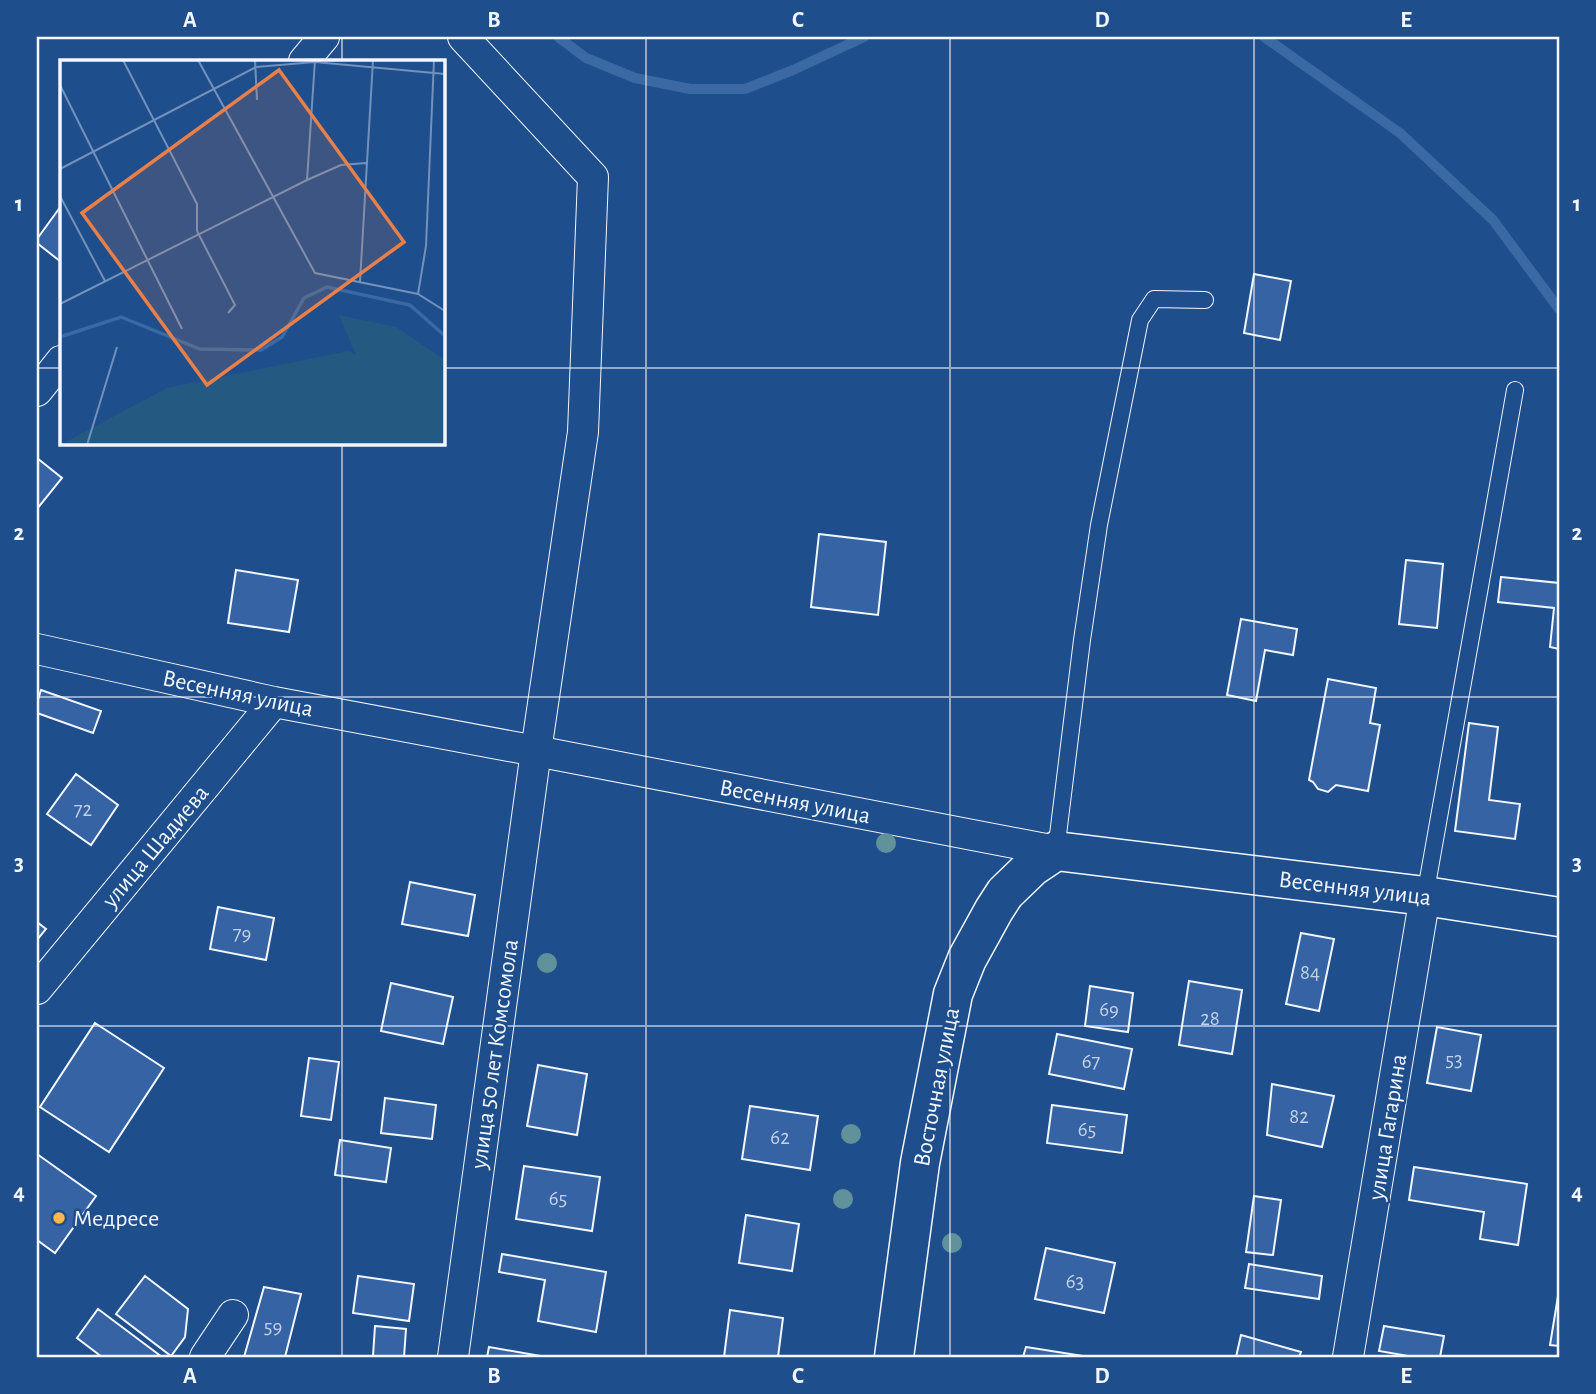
<svg xmlns="http://www.w3.org/2000/svg" width="1596" height="1394" font-family="'Alegreya Sans',sans-serif">
<rect width="100%" height="100%" fill="#1f4e8c"/>
<g fill="none" stroke-linecap="round" stroke-linejoin="round">
<path stroke="#3b69a3" stroke-width="10" d="M558,37L586,58L635,78L690,89H745L793,70L864,37
M1264,37L1400,133L1493,220L1559,309"/>
</g>
<path fill="#3563a3" stroke="#f2f6ff" stroke-width="2" d="M61,206V262L37,243V239Z
M1254,274L1291,281L1280,340L1244,333Z
M37,458L62,478L37,509Z
M819,534L886,542L878,615L811,607Z
M1406,560L1443,564L1437,628L1399,624Z
M236,570L298,580L289,632L228,623Z
M1501,577L1559,583V649L1550,647L1554,608L1498,602Z
M1241,619L1297,629L1293,655L1265,650L1256,701L1227,695Z
M1328,679L1376,688L1370,723L1380,725L1368,791L1336,785L1328,792L1318,789L1313,782L1309,780Z
M41,690L101,711L93,733L37,713V703Z
M1469,723L1498,727L1489,800L1520,804L1515,839L1455,831Z
M76,774L118,805L91,845L47,814Z
M410,882L475,895L468,936L402,924Z
M218,907L274,918L266,960L210,949Z
M37,922L46,929L37,940Z
M1301,933L1334,939L1319,1011L1286,1004Z
M1189,981L1242,990L1232,1054L1179,1045Z
M391,983L453,997L443,1044L381,1031Z
M1090,986L1133,993L1128,1032L1085,1026Z
M95,1023L164,1068L109,1152L40,1107Z
M1437,1027L1481,1035L1471,1091L1427,1083Z
M1057,1034L1132,1049L1124,1089L1049,1074Z
M309,1058L339,1062L331,1120L301,1116Z
M538,1065L587,1074L577,1135L527,1126Z
M1272,1084L1334,1096L1322,1147L1267,1135Z
M385,1098L436,1105L432,1139L381,1133Z
M1052,1105L1127,1115L1122,1153L1047,1143Z
M750,1106L818,1116L810,1170L742,1159Z
M340,1140L391,1148L386,1182L335,1175Z
M37,1154L96,1196L55,1253L37,1240Z
M524,1166L600,1177L592,1231L516,1219Z
M1414,1167L1527,1184L1518,1245L1480,1239L1484,1212L1409,1200Z
M1254,1196L1281,1200L1273,1255L1246,1252Z
M746,1215L799,1224L792,1271L739,1263Z
M1046,1248L1115,1263L1104,1313L1035,1299Z
M502,1254L606,1272L596,1332L538,1321L545,1280L499,1272Z
M1249,1264L1322,1276L1319,1299L1245,1288Z
M145,1276L188,1309L185,1337L171,1356L116,1314Z
M358,1276L414,1284L409,1321L353,1313Z
M264,1287L301,1294L285,1357H244Z
M1559,1290V1346L1550,1345Z
M98,1309L162,1357H102L77,1338Z
M730,1310L783,1318L778,1357H724Z
M375,1326L406,1329L404,1357L373,1356Z
M1384,1326L1444,1336L1440,1357H1414L1379,1351Z
M1241,1335L1301,1352L1299,1357H1236Z
M489,1347L546,1357H487Z
M1026,1347L1083,1356L1023,1357Z"/>
<g fill="none" stroke-linecap="round" stroke-linejoin="round">
<g stroke="#f2f6ff" stroke-width="18">
<path id="service" d="M1056,851L1082,640L1099,525L1140,320L1154,299L1205,300
M1425,896L1515,390"/>
</g>
<g stroke="#f2f6ff" stroke-width="32">
<path id="minor" d="M304,61L324,37
M37,391L61,361
M37,649L274,702L536,751L1056,851
M37,989L274,702
M205,1357L233,1315
M453,1357L536,751L583,432L593,177L463,37
M1348,1357L1425,896"/>
</g>
<g stroke="#f2f6ff" stroke-width="41">
<path id="tertiary" d="M894,1357L920,1163L953,994L967,959L994,910L1005,893L1032,867L1056,851L1425,896L1559,917"/>
</g>
<use href="#service" stroke="#1f4e8c" stroke-width="16"/>
<use href="#minor" stroke="#1f4e8c" stroke-width="30"/>
<use href="#tertiary" stroke="#1f4e8c" stroke-width="38"/>
</g>
<g fill="#61919a">
<circle cx="886" cy="843" r="10"/>
<circle cx="547" cy="963" r="10"/>
<circle cx="851" cy="1134" r="10"/>
<circle cx="843" cy="1199" r="10"/>
<circle cx="952" cy="1243" r="10"/>
</g>
<path fill="none" stroke="#f2f6ff" stroke-width="2" stroke-opacity="0.55" d="M342,37V61M646,37V1357M950,37V1357M1254,37V1357M37,368H61M443,368H1559M342,443V1357M37,697H1559M37,1026H1559"/>
<circle fill="#ffb74d" stroke="#1f4e8c" stroke-width="2.5" cx="59" cy="1218" r="7"/>
<g text-anchor="middle" stroke-width="5" stroke-linejoin="round" paint-order="stroke">
<g font-size="21" fill="#c3d1e8">
<text x="83" y="816">72</text>
<text x="242" y="940">79</text>
<text x="1310" y="979">84</text>
<text x="1109" y="1016">69</text>
<text x="1210" y="1025">28</text>
<text x="1454" y="1066">53</text>
<text x="1091" y="1068">67</text>
<text x="1299" y="1123">82</text>
<text x="1087" y="1136">65</text>
<text x="780" y="1144">62</text>
<text x="558" y="1205">65</text>
<text x="1075" y="1288">63</text>
<text x="273" y="1333">59</text>
</g>
<g font-size="24" fill="#f2f6ff" stroke="#1f4e8c">
<text transform="translate(238 693) rotate(12)" y="8">Весенняя улица</text>
<text transform="translate(795 801) rotate(11)" y="8">Весенняя улица</text>
<text transform="translate(155 846) rotate(-50)" y="8">улица Шадиева</text>
<text transform="translate(1355 888) rotate(7)" y="8">Весенняя улица</text>
<text transform="translate(494 1054) rotate(-82)" y="8">улица 50 лет Комсомола</text>
<text transform="translate(936 1087) rotate(-79)" y="8">Восточная улица</text>
<text transform="translate(1387 1127) rotate(-81)" y="8">улица Гагарина</text>
</g>
<g font-size="24" fill="#f2f6ff" stroke="#1f4e8c" text-anchor="start">
<text x="73" y="1226">Медресе</text>
</g>
</g>
<g transform="translate(60 60)">
<rect width="385" height="385" fill="#1f4e8c"/>
<path d="M279,255L336,267L385,300V385H0L107,328L288,291L296,295Z" fill="#245a82"/>
<path fill="none" stroke="#3b69a3" stroke-width="3.5" d="M0,277L61,257L140,289L201,290L222,277L244,238L267,227L350,245L385,276"/>
<path fill="none" stroke="#7391ba" stroke-width="2" d="M63,0L137,144V171M138,0L255,213L358,234L385,251M195,0L197,40M0,25L122,269M0,109L196,7L255,2L385,14M247,120L255,0M0,136L45,221M137,171L175,245L168,253M300,222L313,0M358,234L366,186L374,0M0,244L247,120L281,105L306,103M27,385L57,287"/>
<path fill="#ea8049" fill-opacity="0.15" stroke="#ea8049" stroke-width="3.5" d="M219,10L344,182L147,325L22,153Z"/>
<rect width="385" height="385" fill="none" stroke="#f2f6ff" stroke-width="3.5"/>
</g>
<rect width="1596" height="1394" fill="none" stroke="#1f4e8c" stroke-width="77"/>
<rect x="38" y="38" width="1520" height="1318" fill="none" stroke="#f2f6ff" stroke-width="2.5"/>
<g font-size="23" text-anchor="middle" font-weight="bold" fill="#f2f6ff">
<text x="190" y="27">A</text>
<text x="494" y="27">B</text>
<text x="798" y="27">C</text>
<text x="1102" y="27">D</text>
<text x="1406" y="27">E</text>
<text x="19" y="211">1</text>
<text x="1577" y="211">1</text>
<text x="19" y="540">2</text>
<text x="1577" y="540">2</text>
<text x="19" y="870">3</text>
<text x="1577" y="870">3</text>
<text x="19" y="1199">4</text>
<text x="1577" y="1199">4</text>
<text x="190" y="1383">A</text>
<text x="494" y="1383">B</text>
<text x="798" y="1383">C</text>
<text x="1102" y="1383">D</text>
<text x="1406" y="1383">E</text>
</g>
</svg>
